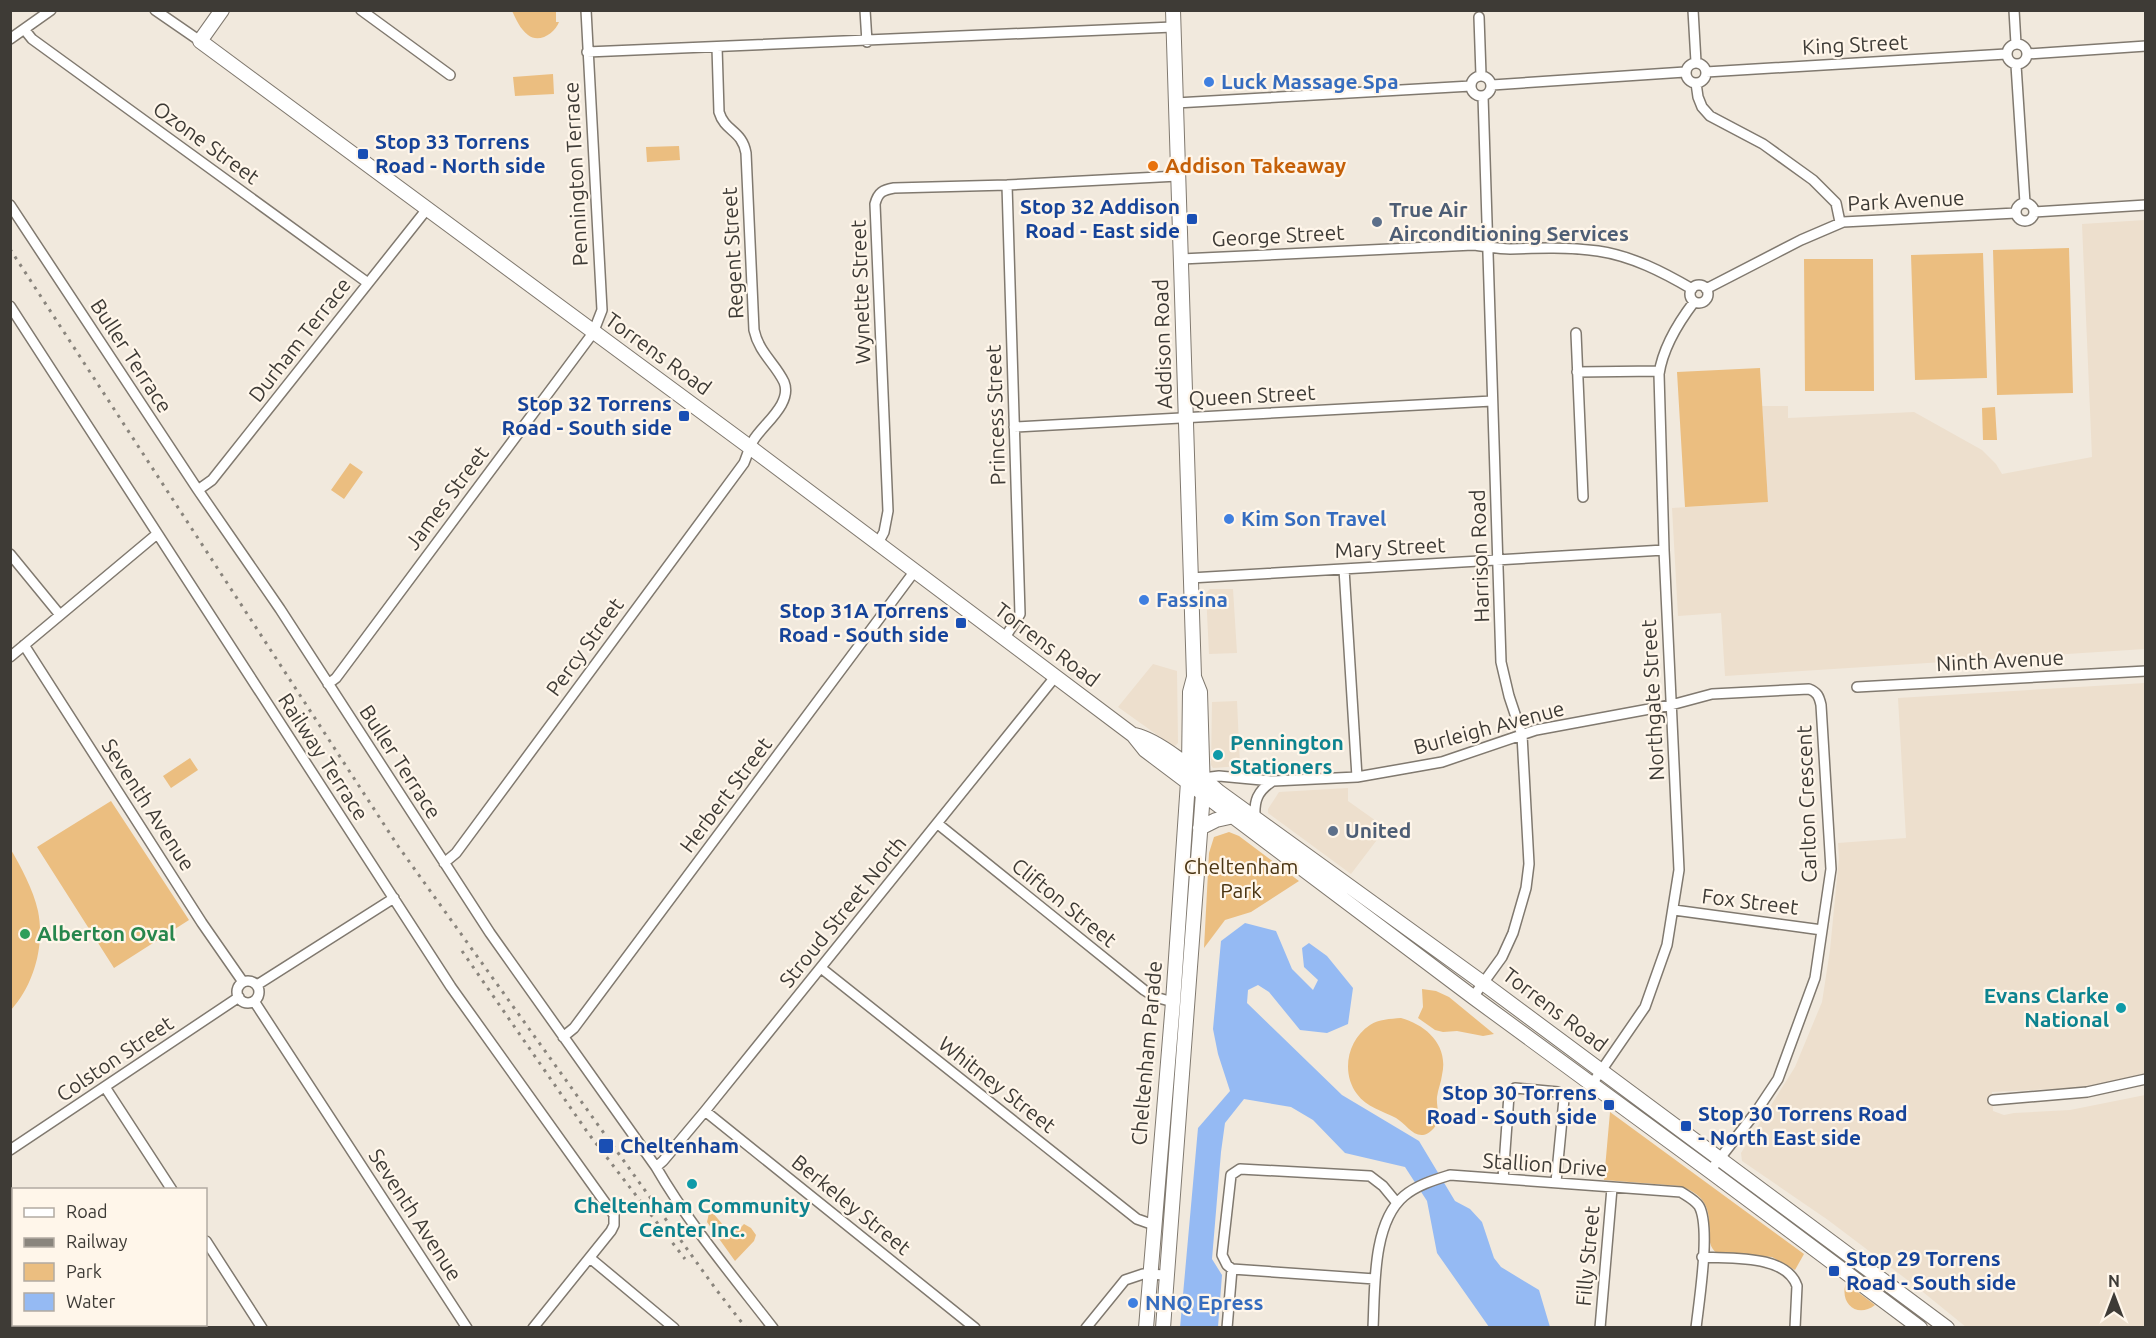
<svg xmlns="http://www.w3.org/2000/svg" width="2156" height="1338" font-family="Ubuntu,sans-serif">
<rect width="100%" height="100%" fill="#f1e9dd"/>
<path fill="#eddfcd" d="M2145,220V649L1725,676L1721,613L1678,616L1672,508L1768,502L1762,406H1788V418L1914,412L1982,450L1996,464L2002,474L2092,457L2082,224Z
M1210,589H1233L1237,653L1209,654L1206,593Z
M1153,664L1177,671L1178,743L1174,747L1118,707Z
M2145,683V1073L2091,1087L1992,1092L1993,1111L2004,1115L2014,1113L2070,1110L2145,1095V1327H1966L1918,1288L1828,1220L1742,1161L1741,1153L1795,1067L1822,1002L1830,950L1839,858L1838,843L1906,838L1898,698Z
M1237,701L1240,766L1213,768L1211,765L1212,702Z
M1348,788V801L1386,828L1351,874L1268,813V809L1279,792Z"/>
<path fill="#ebbe80" d="M512,11H556V22H559C555,33 539,44 528,35C520,29 516,19 512,11Z
M553,74L554,94L515,96L513,77Z
M679,146L680,160L647,162L646,147Z
M2069,248L2073,393L1997,395L1993,250Z
M1983,253L1987,378L1915,380L1911,255Z
M1804,259H1873L1874,391H1805Z
M1760,368L1768,502L1685,507L1677,372Z
M1995,407L1997,440H1983L1982,408Z
M350,463L363,472L344,499L331,490Z
M190,758L198,770L171,788L163,776Z
M111,801L189,920L114,968L37,847Z
M1229,832L1239,836L1299,881L1251,912L1225,920L1204,948L1209,853L1214,837Z
M10,848C21,867 33,889 38,911C45,945 34,985 11,1010Z
M1422,989L1436,991L1449,997L1494,1034L1483,1036L1457,1031L1443,1032L1435,1030L1418,1018L1423,1007Z
M1401,1018C1426,1025 1449,1045 1442,1075C1441,1083 1438,1089 1437,1097C1436,1108 1442,1118 1434,1128C1418,1146 1408,1125 1396,1118C1383,1111 1366,1107 1357,1094C1341,1073 1347,1040 1370,1025C1379,1019 1390,1019 1401,1018Z
M1610,1112L1804,1254L1795,1270L1772,1257L1717,1253C1697,1240 1728,1202 1680,1186L1604,1180Z
M712,1212L724,1226L739,1229L744,1224L751,1228L756,1235L754,1241L735,1261L707,1222L709,1213Z
M1846,1283L1875,1305C1857,1319 1839,1303 1846,1283Z"/>
<path fill="#95baf3" d="M1245,923L1276,931L1292,969L1313,990L1318,980L1304,967L1302,948L1309,943L1327,956L1353,988L1348,1024L1327,1033L1300,1030L1269,992L1258,985L1248,990L1247,1003L1342,1095L1419,1141L1455,1201L1470,1209L1482,1222L1494,1258L1501,1267L1539,1290L1550,1327H1489L1437,1253L1427,1201L1405,1167L1345,1153L1313,1120L1291,1107L1244,1099L1225,1123L1221,1152L1212,1259L1222,1275L1218,1327L1180,1328L1198,1128L1230,1091L1218,1054L1213,1029L1221,941Z"/>
<g fill="none" stroke-linecap="round" stroke-linejoin="round">
<g stroke="#80796f" stroke-width="12">
<path id="street" d="M155,10L200,41
M361,10L450,75
M865,10L867,42
M1693,10L1696,62
M2014,10L2016,44
M1479,17L1481,75
M24,29L32,39L368,283
M10,39L51,10
M2007 54a10 10 0 1 1 20 0a10 10 0 1 1-20 0Z
M587,52L1173,27
M2027,54L2146,46
M1686 73a10 10 0 1 1 20 0a10 10 0 1 1-20 0Z
M2016,65L2025,203
M1706,72L2006,54
M1471 86a10 10 0 1 1 20 0a10 10 0 1 1-20 0Z
M1696,83L1698,97L1702,107L1710,116L1763,144L1813,180L1836,203L1840,222
M1492,85L1685,72
M1176,103L1471,86
M2016 212a9 9 0 1 1 18 0a9 9 0 1 1-18 0Z
M10,205L198,490L280,609L490,933L656,1167C689,1224 732,1275 773,1328
M2034,212L2146,205
M1181,259L1473,245C1485,246 1498,249 1510,249C1539,248 1568,247 1598,251C1632,256 1663,272 1692,289
M1690 294a9 9 0 1 1 18 0a9 9 0 1 1-18 0Z
M1706,289L1801,240L1843,222L2016,213
M10,306L451,987L614,1215V1225L611,1231L533,1328
M1576,333L1583,497
M1577,372L1659,371
M1014,427L1492,401
M198,490L212,480L427,209
M877,545L884,532L888,511L875,204C878,192 883,190 894,188L1007,185L1178,176
M10,554L60,615
M1344,569L1357,777
M1190,578L1664,550
M1004,639L1020,614L1007,185
M24,645L202,923L243,982
M10,657L157,534
M328,684L336,678L593,333L602,310L586,10
M1857,687L2146,671
M1203,778L1219,776L1273,781L1357,777L1442,762L1536,730L1671,705L1712,694L1809,689C1817,692 1819,696 1821,705L1831,869L1815,978L1778,1079L1756,1112L1710,1171
M1255,818C1254,801 1257,791 1273,781
M938,824L1144,990L1155,997L1173,1002
M444,863L456,853L744,463C747,456 749,448 753,441C762,425 793,404 784,382C775,363 759,353 754,330L746,153C742,130 725,132 719,112L717,47
M1674,910L1822,930
M821,968L1137,1219L1154,1225
M237 992a11 11 0 1 1 22 0a11 11 0 1 1-22 0Z
M257,985L394,898
M1473,997L1502,957L1513,933L1526,888L1529,864L1522,735L1509,696L1501,662L1483,96
M254,1001L467,1328
M563,1037L574,1028L914,572
M1592,1084L1645,1007L1667,945L1679,870L1664,550L1659,374C1663,347 1678,323 1694,302
M105,1087L172,1190
M1993,1100L2087,1092L2146,1079
M705,1111L975,1328
M10,1150L239,997
M656,1167L663,1161L705,1111L1055,677
M1503,1179L1509,1095L1515,1088L1558,1092L1564,1099L1556,1182
M206,1241L262,1328
M10,1253L14,1257
M1702,1257C1730,1259 1786,1254 1797,1286L1795,1328
M590,1258L674,1328
M1375,1279L1232,1269L1227,1265L1222,1255L1231,1175L1240,1169L1370,1176L1383,1186L1397,1203
M57,1324L59,1328
M1086,1328L1125,1280L1143,1274L1167,1275
M1227,1328L1232,1269
M1373,1328C1375,1289 1372,1223 1404,1196C1417,1185 1434,1180 1450,1175L1681,1192C1687,1196 1695,1200 1699,1206C1711,1227 1699,1301 1696,1328
M1600,1328L1612,1188"/>
</g>
<g stroke="#80796f" stroke-width="16">
<path id="secondary" d="M222,10L200,41L751,448L1133,735L1145,750L1473,997L1710,1171L1920,1328
M1135,735C1161,741 1198,774 1219,792L1483,983L1947,1328
M1200,828L1216,820L1234,816
M1146,1328L1173,1002L1189,767L1190,692L1194,677
M1163,1328L1203,793L1200,692L1194,677L1173,10"/>
</g>
<use href="#street" stroke="#fff" stroke-width="9"/>
<use href="#secondary" stroke="#fff" stroke-width="14"/>
<path stroke="#8a857d" stroke-width="3" stroke-dasharray="3 6" stroke-linecap="butt" d="M10,249L398,846L715,1288L746,1328
M462,951L588,1133L685,1259"/>
</g>
<g fill="#3f7fe0" stroke="#fff6ea" stroke-width="2">
<circle cx="1209" cy="82" r="6"/>
<circle cx="1229" cy="519" r="6"/>
<circle cx="1144" cy="600" r="6"/>
<circle cx="1133" cy="1303" r="6"/>
</g>
<g fill="#1a4fb4" stroke="#fff6ea" stroke-width="2">
<rect x="357" y="148" width="12" height="12" rx="3"/>
<rect x="1186" y="213" width="12" height="12" rx="3"/>
<rect x="678" y="410" width="12" height="12" rx="3"/>
<rect x="955" y="617" width="12" height="12" rx="3"/>
<rect x="1603" y="1099" width="12" height="12" rx="3"/>
<rect x="1680" y="1120" width="12" height="12" rx="3"/>
<rect x="598" y="1138" width="16" height="16" rx="3"/>
<rect x="1828" y="1265" width="12" height="12" rx="3"/>
</g>
<circle fill="#e8710a" stroke="#fff6ea" stroke-width="2" cx="1153" cy="166" r="6"/>
<g fill="#5c6f8a" stroke="#fff6ea" stroke-width="2">
<circle cx="1377" cy="222" r="6"/>
<circle cx="1333" cy="831" r="6"/>
</g>
<g fill="#0f9aa8" stroke="#fff6ea" stroke-width="2">
<circle cx="1218" cy="755" r="6"/>
<circle cx="2121" cy="1008" r="6"/>
<circle cx="692" cy="1184" r="6"/>
</g>
<circle fill="#2e9e5b" stroke="#fff6ea" stroke-width="2" cx="25" cy="934" r="6"/>
<g text-anchor="middle" stroke-width="4.5" stroke-linejoin="round" paint-order="stroke">
<g font-size="21" fill="#3e3b36" stroke="#fff6ea">
<text transform="translate(1855 45) rotate(-3)" y="7">King Street</text>
<text transform="translate(206 143) rotate(36)" y="7">Ozone Street</text>
<text transform="translate(576 174) rotate(-93)" y="7">Pennington Terrace</text>
<text transform="translate(1906 201) rotate(-3)" y="7">Park Avenue</text>
<text transform="translate(1278 236) rotate(-3)" y="7">George Street</text>
<text transform="translate(733 253) rotate(-93)" y="7">Regent Street</text>
<text transform="translate(861 292) rotate(-92)" y="7">Wynette Street</text>
<text transform="translate(300 340) rotate(-52)" y="7">Durham Terrace</text>
<text transform="translate(1163 344) rotate(-92)" y="7">Addison Road</text>
<text transform="translate(658 354) rotate(36)" y="7">Torrens Road</text>
<text transform="translate(131 356) rotate(57)" y="7">Buller Terrace</text>
<text transform="translate(1252 396) rotate(-3)" y="7">Queen Street</text>
<text transform="translate(996 415) rotate(-92)" y="7">Princess Street</text>
<text transform="translate(447 498) rotate(-53)" y="7">James Street</text>
<text transform="translate(1390 548) rotate(-3)" y="7">Mary Street</text>
<text transform="translate(1480 556) rotate(-92)" y="7">Harrison Road</text>
<text transform="translate(1047 645) rotate(37)" y="7">Torrens Road</text>
<text transform="translate(585 647) rotate(-54)" y="7">Percy Street</text>
<text transform="translate(2000 661) rotate(-3)" y="7">Ninth Avenue</text>
<text transform="translate(1653 700) rotate(-93)" y="7">Northgate Street</text>
<text transform="translate(1489 728) rotate(-15)" y="7">Burleigh Avenue</text>
<text transform="translate(323 757) rotate(57)" y="7">Railway Terrace</text>
<text transform="translate(400 762) rotate(57)" y="7">Buller Terrace</text>
<text transform="translate(726 795) rotate(-53)" y="7">Herbert Street</text>
<text transform="translate(1807 804) rotate(-92)" y="7">Carlton Crescent</text>
<text transform="translate(148 805) rotate(57)" y="7">Seventh Avenue</text>
<text transform="translate(1750 902) rotate(7)" y="7">Fox Street</text>
<text transform="translate(1064 903) rotate(39)" y="7">Clifton Street</text>
<text transform="translate(843 912) rotate(-51)" y="7">Stroud Street North</text>
<text transform="translate(1555 1010) rotate(37)" y="7">Torrens Road</text>
<text transform="translate(1147 1053) rotate(-85)" y="7">Cheltenham Parade</text>
<text transform="translate(115 1059) rotate(-34)" y="7">Colston Street</text>
<text transform="translate(997 1085) rotate(38)" y="7">Whitney Street</text>
<text transform="translate(1545 1165) rotate(4)" y="7">Stallion Drive</text>
<text transform="translate(851 1205) rotate(39)" y="7">Berkeley Street</text>
<text transform="translate(415 1215) rotate(57)" y="7">Seventh Avenue</text>
<text transform="translate(1588 1256) rotate(-85)" y="7">Filly Street</text>
</g>
<g font-size="21" font-weight="bold" fill="#366cbe" stroke="#fff6ea" text-anchor="start">
<text x="1221" y="89">Luck Massage Spa</text>
<text x="1241" y="526">Kim Son Travel</text>
<text x="1156" y="607">Fassina</text>
<text x="1145" y="1310">NNQ Epress</text>
</g>
<g font-size="21" font-weight="bold" fill="#164399" stroke="#fff6ea" text-anchor="start">
<text x="375" y="149">Stop 33 Torrens<tspan x="375" dy="24">Road - North side</tspan></text>
<text x="1180" y="214" text-anchor="end">Stop 32 Addison<tspan x="1180" dy="24">Road - East side</tspan></text>
<text x="672" y="411" text-anchor="end">Stop 32 Torrens<tspan x="672" dy="24">Road - South side</tspan></text>
<text x="949" y="618" text-anchor="end">Stop 31A Torrens<tspan x="949" dy="24">Road - South side</tspan></text>
<text x="1597" y="1100" text-anchor="end">Stop 30 Torrens<tspan x="1597" dy="24">Road - South side</tspan></text>
<text x="1698" y="1121">Stop 30 Torrens Road<tspan x="1698" dy="24">- North East side</tspan></text>
<text x="620" y="1153">Cheltenham</text>
<text x="1846" y="1266">Stop 29 Torrens<tspan x="1846" dy="24">Road - South side</tspan></text>
</g>
<g font-size="21" font-weight="bold" fill="#c56008" stroke="#fff6ea" text-anchor="start">
<text x="1165" y="173">Addison Takeaway</text>
</g>
<g font-size="21" font-weight="bold" fill="#4e5e75" stroke="#fff6ea" text-anchor="start">
<text x="1389" y="217">True Air<tspan x="1389" dy="24">Airconditioning Services</tspan></text>
<text x="1345" y="838">United</text>
</g>
<g font-size="21" font-weight="bold" fill="#0d838f" stroke="#fff6ea" text-anchor="start">
<text x="1230" y="750">Pennington<tspan x="1230" dy="24">Stationers</tspan></text>
<text x="2109" y="1003" text-anchor="end">Evans Clarke<tspan x="2109" dy="24">National</tspan></text>
<text x="692" y="1213" text-anchor="middle">Cheltenham Community<tspan x="692" dy="24">Center Inc.</tspan></text>
</g>
<g font-size="21" fill="#4a3412" stroke="#fff6ea">
<text x="1241" y="874">Cheltenham<tspan x="1241" dy="24">Park</tspan></text>
</g>
<g font-size="21" font-weight="bold" fill="#27864d" stroke="#fff6ea" text-anchor="start">
<text x="37" y="941">Alberton Oval</text>
</g>
</g>
<rect width="2156" height="1338" fill="none" stroke="#3e3b36" stroke-width="24"/>
<rect x="12" y="1188" width="195" height="138" fill="#fff6ea" stroke="#b2aba2" stroke-width="1.5"/>
<rect x="24" y="1208" width="30" height="9" fill="#ffffff" stroke="#b2aba2" stroke-width="1.5"/>
<text x="66" y="1218" font-size="18" fill="#3e3b36">Road</text>
<rect x="24" y="1238" width="30" height="9" fill="#8a857d" stroke="#b2aba2" stroke-width="1.5"/>
<text x="66" y="1248" font-size="18" fill="#3e3b36">Railway</text>
<rect x="24" y="1263" width="30" height="18" fill="#ebbe80" stroke="#b2aba2" stroke-width="1.5"/>
<text x="66" y="1278" font-size="18" fill="#3e3b36">Park</text>
<rect x="24" y="1293" width="30" height="18" fill="#95baf3" stroke="#b2aba2" stroke-width="1.5"/>
<text x="66" y="1308" font-size="18" fill="#3e3b36">Water</text>
<g transform="translate(2114 1296)" stroke="#fff6ea" stroke-width="4.5" paint-order="stroke">
<path d="M0-4.5L10 22L0 15L-10 22Z" fill="#3e3b36"/>
<text y="-9" font-size="16" font-weight="bold" text-anchor="middle" fill="#3e3b36">N</text>
</g>
</svg>
